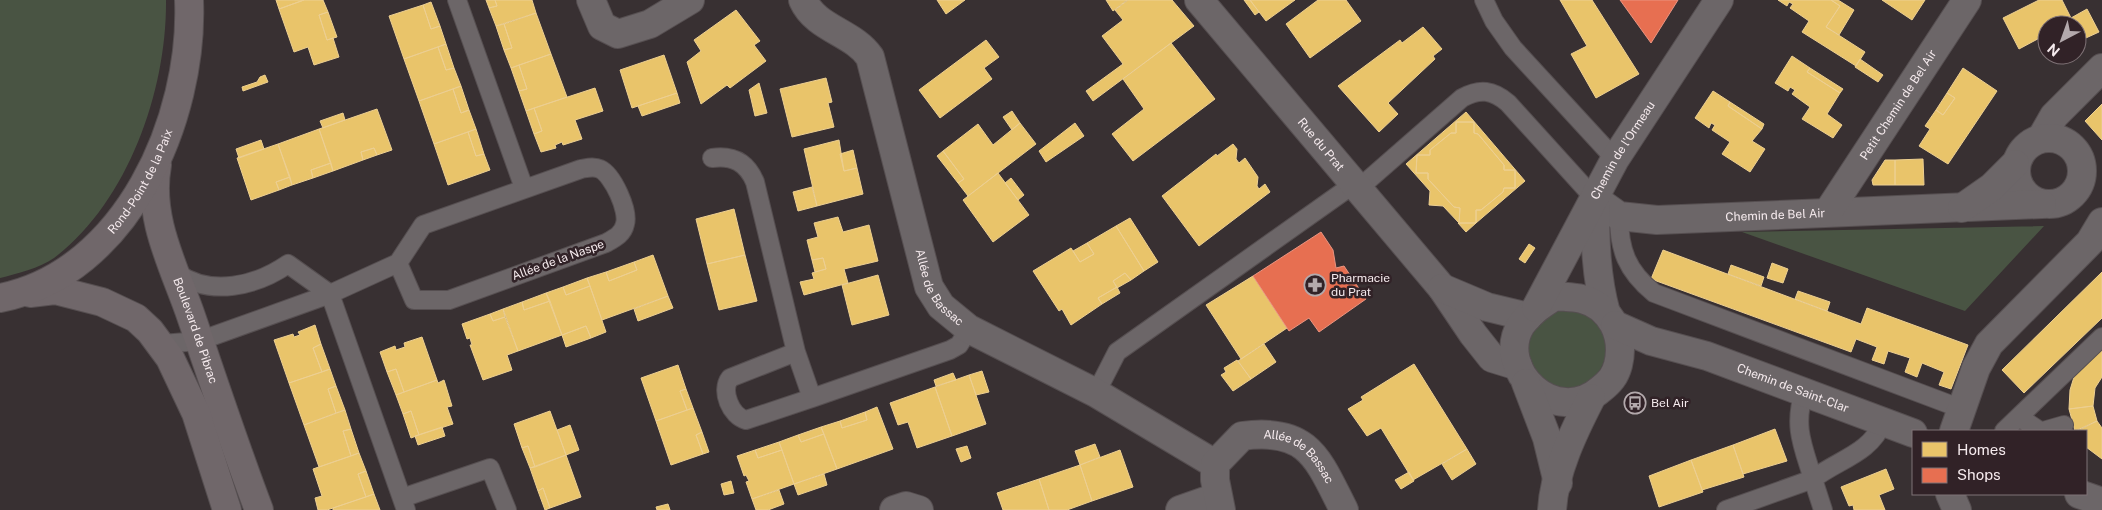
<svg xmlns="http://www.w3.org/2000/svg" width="2102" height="510" font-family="'Public Sans',sans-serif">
<rect width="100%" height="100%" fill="#383032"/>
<path fill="#495443" d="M0,0H166C167,90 128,202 54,258C40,268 16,274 0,278Z
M2044,226L1965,311L1742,232Z
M1526 349a40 40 0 1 1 80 0a40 40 0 1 1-80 0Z"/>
<path fill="#e9c46a" stroke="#edcf91" d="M276,0H304L279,9Z
M304,0H323L328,12L319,15L327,40L333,38L339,57L314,65L308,47L294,52L279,9Z
M486,0H495L497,6L489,8Z
M495,0H532L536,13L496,26L489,8L497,6Z
M937,0H965L946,14Z
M1106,0H1127L1113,11Z
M1128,0H1172L1194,26L1093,101L1086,91L1123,64L1102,36L1123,20L1115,10Z
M1244,0H1250L1259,12L1255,15Z
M1250,0H1295L1266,21Z
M1318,0H1346L1361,21L1310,58L1286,24Z
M1560,0H1592L1639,74L1596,98L1571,54L1587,46Z
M1778,0H1831L1840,6L1826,27L1865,52L1856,66L1802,32L1809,21L1790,8L1793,4L1789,2L1787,6Z
M1831,0H1838L1854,10L1839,35L1826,27L1840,6Z
M1882,0H1925L1912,20Z
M2039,0H2062L2071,18L2087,9L2099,32L2077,42V25H2047V34L2019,49L2003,18Z
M431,2L440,26L431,29L423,5Z
M423,5L431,29L440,26L446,44L404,59L389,16Z
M736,10L760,41L754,45L766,61L730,88L727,85L701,104L687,62L701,51L694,40Z
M328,12L337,37L327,40L319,15Z
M536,13L551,54L511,68L504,50L512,48L504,24Z
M504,24L512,48L504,50L496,26Z
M1423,27L1442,49L1433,56L1435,59L1388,103L1398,114L1379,132L1338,86L1400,40L1402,43Z
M986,40L999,57L984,68L992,79L940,118L919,90Z
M1171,43L1215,99L1133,161L1112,134L1144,109L1123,79Z
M446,44L454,68L446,70L438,47Z
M438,47L446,70L454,68L461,86L419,101L404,59Z
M551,54L567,97L526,111L519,91L527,89L519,65Z
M664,55L677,93L632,108L620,70Z
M1792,56L1810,68L1807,72L1840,93L1827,114L1842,125L1833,138L1802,119L1810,107L1792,94L1795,90L1790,87L1788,91L1775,83Z
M1860,59L1883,75L1878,82L1855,67Z
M519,65L527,89L519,91L511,68Z
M1810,68L1843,89L1840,93L1807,72Z
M1963,68L1997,91L1948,164L1919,146L1930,129L1925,126L1936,110L1943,115L1955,98L1947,93Z
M265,75L268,82L243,91L242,87L257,82L260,77Z
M826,78L832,102L828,103L834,127L792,137L780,89Z
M759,83L767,113L755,116L749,90Z
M461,86L469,110L461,113L453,89Z
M595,88L603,111L575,120L582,139L563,145L562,142L555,145L556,148L541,152L534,134L542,131L534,108Z
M453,89L461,113L469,110L476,129L434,144L419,101Z
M1713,91L1730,102L1728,106L1762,129L1752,141L1765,149L1750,172L1722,154L1730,142L1712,130L1715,125L1711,123L1709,128L1695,118Z
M677,93L680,103L642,116L638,106Z
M1947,93L1955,98L1943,115L1936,110Z
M1730,102L1764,124L1762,129L1728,106Z
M2102,104V140L2085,121Z
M534,108L542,131L534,134L526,111Z
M377,109L392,150L377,155L374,148L361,152L363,160L333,171L319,129Z
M1012,111L1020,123L1012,130L1003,117Z
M1466,112L1525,181L1476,223V210H1481L1503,192L1504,188H1515V170H1504V165L1478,134L1474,133V122H1456V133H1451L1430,150V155H1417L1416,173H1428V179L1454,207L1460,208L1459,223L1443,206L1429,205L1430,191L1406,164Z
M343,113L345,120L323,128L320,121Z
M1456,122H1474V133L1478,134L1504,165V170H1515V188H1504L1503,192L1481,210H1476V223H1459L1460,208L1454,207L1428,179V173H1416L1417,155H1430V150L1451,133H1456Z
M1020,123L1036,144L968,196L958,183L964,179L943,151L978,124L993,145Z
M1075,123L1084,136L1046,162L1039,151Z
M319,129L331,163L311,170L313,178L292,185L278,144Z
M476,129L484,154L476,156L468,132Z
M468,132L476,156L484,154L490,170L448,185L434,144Z
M261,140L264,149L239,158L236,149Z
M839,140L844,171L857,168L863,194L817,206L804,149Z
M278,144L290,177L276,182L279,190L251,200L237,158Z
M1233,144L1237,149L1236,159L1239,163L1245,158L1258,177L1257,186L1259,189L1265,184L1270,192L1199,246L1162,196L1216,154L1217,156Z
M374,148L377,155L363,160L361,152Z
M853,150L857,168L844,171L840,154Z
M943,151L964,179L958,183L937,156Z
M1923,159L1924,185H1895V160Z
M1885,160H1895V185H1873L1872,180Z
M331,163L333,171L313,178L311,170Z
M998,173L1029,215L993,242L963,200Z
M290,177L292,185L279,190L276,182Z
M1011,178L1024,195L1018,200L1005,183Z
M812,187L817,206L798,211L793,192Z
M734,209L745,255L707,264L696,219Z
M838,217L843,232L869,225L878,261L844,269L848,283L804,295L800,282L814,279L812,273L826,269L823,258L812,260L807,240L818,237L814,223Z
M1130,218L1158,262L1144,271L1116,226Z
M1458,223H1476L1466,232Z
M1116,226L1144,271L1131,280L1125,273L1113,281L1117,287L1098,298L1102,304L1071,325L1062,309L1059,311L1033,271L1071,248L1080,262L1094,254L1087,243Z
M1087,243L1094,254L1080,262L1073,251Z
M1529,244L1535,248L1525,263L1519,259Z
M1663,250L1861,324L1867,308L1968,345L1951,389L1939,385L1944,372L1922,363L1917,377L1905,372L1910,358L1888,351L1884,364L1872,360L1877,347L1856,339L1851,352L1651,279Z
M653,255L668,296L602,320L587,278L606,272L609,281L637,270L634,262Z
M745,255L757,301L719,310L707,264Z
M823,258L826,269L815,272L812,260Z
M634,262L637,270L609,281L606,272Z
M1772,263L1788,269L1783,283L1767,278Z
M1731,265L1764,277L1761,286L1728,274Z
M2102,272V318L2024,393L2002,370Z
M1125,273L1131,280L1117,288L1113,281Z
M878,275L889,315L852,325L842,285Z
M1253,276L1287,328L1241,359L1206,305Z
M587,278L590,286L566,295L563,287Z
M590,286L606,332L591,338L586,326L562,335L546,293L563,287L566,295Z
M1117,287L1120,293L1102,304L1098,298Z
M1798,291L1830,302L1827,311L1795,299Z
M546,293L550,301L524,310L522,302Z
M668,296L673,308L638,321L634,309Z
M550,301L562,335L518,351L503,309L522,302L524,310Z
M503,309L505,317L493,321L490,314Z
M490,314L493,321L505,317L518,351L507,355L512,370L483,380L470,345H472L470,338L467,339L462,324Z
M315,325L321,344L313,348L322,372L289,383L274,340L293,334L294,337L300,335L298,332Z
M586,326L591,338L566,347L562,335Z
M422,337L437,380L404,392L396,369L387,372L380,352L395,346L396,350L405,347L404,343Z
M321,344L330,369L322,372L313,348Z
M1264,344L1276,362L1251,379L1238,361Z
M2102,348V377L2095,388L2093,406L2069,409L2070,390L2074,377L2079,369Z
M1237,360L1251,379L1233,391L1221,375L1226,372L1224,368Z
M1414,364L1467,449L1413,480L1381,428L1367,436L1348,409L1363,400L1361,397Z
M678,365L686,389L680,391L687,410L656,421L641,378Z
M330,369L336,386L328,389L336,413L304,425L289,383Z
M396,369L404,392L396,395L387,372Z
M982,371L989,392L976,395L969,375Z
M953,373L956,380L936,386L934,380Z
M969,375L986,424L952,436L935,387Z
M437,380L438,383L444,380L452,406L447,407L453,424L419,435L411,411L403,414L396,395Z
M336,386L345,410L336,413L328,389Z
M935,387L952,436L917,448L908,422L898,425L890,403Z
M686,389L693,408L687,410L680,391Z
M2093,406L2097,421L2075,431L2069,409Z
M877,407L893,449L837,469L821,427L840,421L842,428L867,420L865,412Z
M693,408L702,432L696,435L703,454L671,465L656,421Z
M345,410L351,429L343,431L351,456L319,467L304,425Z
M411,411L419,435L411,438L403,414Z
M550,411L566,455L535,467L528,446L522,448L514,424Z
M865,412L867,420L842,428L840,421Z
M2097,421L2102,428V459L2086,447V431H2077Z
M570,425L579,450L566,455L557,430Z
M442,427L445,436L418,445L415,436Z
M821,427L824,434L801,442L798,435Z
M351,429L359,453L351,456L343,431Z
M1775,429L1787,461L1743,474L1733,445Z
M702,432L709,452L703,454L696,435Z
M824,434L837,469L794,484L779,442L798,435L801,442Z
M779,442L782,450L758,458L755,450Z
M1095,444L1100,457L1080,465L1075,451Z
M1733,445L1744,477L1702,490L1691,460Z
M528,446L535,467L530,468L522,448Z
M967,446L971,458L961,462L956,449Z
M1467,449L1476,464L1452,480L1442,464Z
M755,450L758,458L782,450L794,484L752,499L746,482L749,481L746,475L744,476L737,456Z
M1120,450L1133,487L1092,501L1080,465Z
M359,453L366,471L358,474L366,497L327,510H318L315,498L322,496L313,469Z
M566,455L581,497L550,508L543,488L538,491L530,468Z
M1691,460L1703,492L1659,507L1649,476Z
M1080,465L1092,501L1067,510H1049L1039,479Z
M1886,469L1894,489L1879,495L1885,510H1854L1853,505L1849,506L1841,487Z
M366,471L374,494L366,497L358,474Z
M1409,472L1414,481L1401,489L1395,480Z
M824,474L827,485L798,495L794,484Z
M1039,479L1049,510H1003L997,493Z
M731,481L734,493L724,495L721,484Z
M543,488L550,508L545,510L538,491Z
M779,490L784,504L768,510H756L752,499Z
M374,494L380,510H333V508Z
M668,504L670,510H657L656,507Z"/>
<path fill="#e76f51" stroke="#eb9480" d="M1620,0H1678L1651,43Z
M1321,232L1333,250L1336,268L1344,266L1366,299L1319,332L1309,318L1289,331L1253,276Z"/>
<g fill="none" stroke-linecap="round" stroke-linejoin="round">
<g stroke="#564f51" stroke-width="20">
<path id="lane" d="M457,0L524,188
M1484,0L1494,21L1513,48L1615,159
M712,158C733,155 747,163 755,182L796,352L812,398L950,350L959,345L969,329
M1358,189L1462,98C1480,88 1493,90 1508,103L1595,199
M1619,216C1619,250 1627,271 1654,293L1962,409
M177,273C211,297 256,286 288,264L330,294L406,510
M162,344L199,341L330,294L398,263L423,225L581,169C587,168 594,166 600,169C613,175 629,211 625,224C623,234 615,238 606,243L449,300H414L398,263
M796,352L730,378C720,391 731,416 746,420L812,398
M1804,392C1793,427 1803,446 1813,479C1839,459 1870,454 1883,422
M1096,393L1117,352L1354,184
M2019,417L2040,431
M2004,431L2102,337
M2043,431L2064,425
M402,498L490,468L507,510
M1726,510L1813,479L1823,510"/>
</g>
<g stroke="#564f51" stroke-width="30">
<g id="street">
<path d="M591,0L602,26L618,34L650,24L690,0"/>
<path id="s1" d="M803,0C816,29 853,32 870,57L929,287L941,306L969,329L1096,393L1215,464"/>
<path id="s2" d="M1199,0L1442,288L1473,334L1492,358L1518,366"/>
<path d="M2042,137L2054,116L2102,68"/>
<circle cx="2049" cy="171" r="33"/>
<path id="s3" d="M1595,199L1619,216L1657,220L2042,204"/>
<path d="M1595,203C1595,240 1596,277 1606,313"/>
<path d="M1962,208L1992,187L2015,164"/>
<path id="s4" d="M1828,212L1967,0"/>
<path d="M1442,288L1487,307L1528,317"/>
<path d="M1555,296C1564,297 1574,297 1582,299C1612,307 1625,337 1618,365C1615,376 1610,382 1601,389C1555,429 1494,369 1521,325C1530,312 1542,304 1555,296Z"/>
<path id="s5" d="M1536,308L1615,159L1719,0"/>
<path id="s6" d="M1615,325L1651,341L1707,356L1913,433"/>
<path d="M1526,383L1547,438L1558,483"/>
<path d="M1954,431L1976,368L1989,344L2090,242L2102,222"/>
<path d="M1950,494L1957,510"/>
<path d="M2079,494L2102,502"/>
<path d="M894,510L906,506L919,510"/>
<path d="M1180,510L1217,497"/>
<path id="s7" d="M1221,510L1215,480V464L1242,436C1309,427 1318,459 1344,510"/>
<path d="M1552,510C1554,472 1574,431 1591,398"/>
</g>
</g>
<g stroke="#564f51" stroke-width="30">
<g id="secondary">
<path id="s8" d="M157,165C147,220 175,268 192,319C214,383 235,447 259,510"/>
<path d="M30,293L55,290L102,302L136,318L150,331L170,358L196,413L227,510"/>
<path id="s9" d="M0,298C127,273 194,119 189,0"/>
</g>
</g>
<use href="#lane" stroke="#6c6668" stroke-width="18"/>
<use href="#street" stroke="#6c6668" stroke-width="28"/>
<use href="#secondary" stroke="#70676a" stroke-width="28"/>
</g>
<defs>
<g id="pharmacy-ring" transform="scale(1.125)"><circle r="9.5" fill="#312227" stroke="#b3a9ac" stroke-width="1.5"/><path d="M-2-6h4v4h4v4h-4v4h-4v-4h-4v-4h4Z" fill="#b3a9ac"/></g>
<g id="bus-ring" transform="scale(1.125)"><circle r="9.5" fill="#312227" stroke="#b3a9ac" stroke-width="1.5"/><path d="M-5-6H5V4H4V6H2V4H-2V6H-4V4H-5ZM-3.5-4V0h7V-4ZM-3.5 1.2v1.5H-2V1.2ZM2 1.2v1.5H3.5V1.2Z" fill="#b3a9ac"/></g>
</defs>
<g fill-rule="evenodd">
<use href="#pharmacy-ring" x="1315" y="285"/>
<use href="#bus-ring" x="1635" y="403"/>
</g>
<g text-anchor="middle" stroke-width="5" stroke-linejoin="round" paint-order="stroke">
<g font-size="12" fill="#f5eaed" stroke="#312227">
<text dy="4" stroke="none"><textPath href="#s4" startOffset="128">Petit Chemin de Bel Air</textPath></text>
<text dy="4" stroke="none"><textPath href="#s2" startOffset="189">Rue du Prat</textPath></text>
<text dy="4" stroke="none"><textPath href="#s5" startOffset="180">Chemin de l'Ormeau</textPath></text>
<text dy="4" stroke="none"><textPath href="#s9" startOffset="190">Rond-Point de la Paix</textPath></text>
<text dy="4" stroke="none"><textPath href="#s3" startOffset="186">Chemin de Bel Air</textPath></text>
<text transform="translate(558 260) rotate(-20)" y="4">Allée de la Naspe</text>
<text dy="4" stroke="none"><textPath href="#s1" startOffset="332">Allée de Bassac</textPath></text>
<text dy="4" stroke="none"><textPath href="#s8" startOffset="172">Boulevard de Pibrac</textPath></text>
<text dy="4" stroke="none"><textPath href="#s6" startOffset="189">Chemin de Saint-Clar</textPath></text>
<text dy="4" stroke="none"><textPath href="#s7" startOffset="151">Allée de Bassac</textPath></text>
</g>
<g font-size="12" fill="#f5eaed" stroke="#312227" text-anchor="start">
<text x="1331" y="282">Pharmacie<tspan x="1331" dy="14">du Prat</tspan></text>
<text x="1651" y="407">Bel Air</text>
</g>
</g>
<rect x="1912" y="430" width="175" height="65" fill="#312227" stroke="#7f7276"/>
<rect x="1922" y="442" width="25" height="15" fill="#e9c46a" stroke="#7f7276"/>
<text x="1957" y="455" font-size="15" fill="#f5eaed">Homes</text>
<rect x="1922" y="468" width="25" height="15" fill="#e76f51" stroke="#7f7276"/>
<text x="1957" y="480" font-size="15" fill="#f5eaed">Shops</text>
<g transform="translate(2062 40) rotate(221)"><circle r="24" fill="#312227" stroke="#7f7276"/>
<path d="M0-4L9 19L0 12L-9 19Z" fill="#b3a9ac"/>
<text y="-8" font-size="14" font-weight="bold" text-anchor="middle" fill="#f5eaed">N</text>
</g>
</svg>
